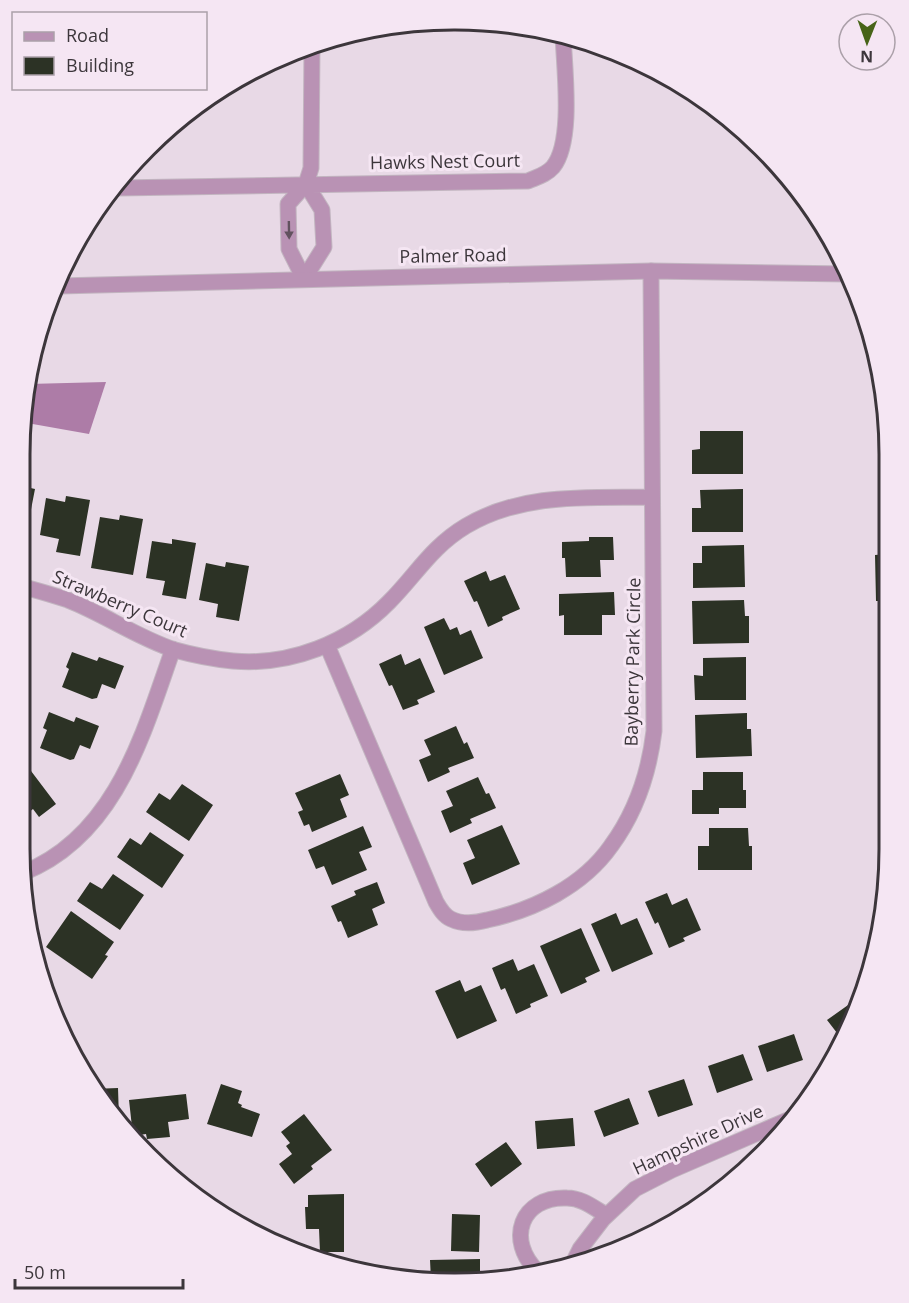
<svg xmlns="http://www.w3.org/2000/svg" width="909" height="1303" font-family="'Open Sans',sans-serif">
<rect width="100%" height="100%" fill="#e8d9e6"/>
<path fill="#ad7ca7" d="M106,382L89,434L27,423L28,384Z"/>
<path fill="#2c3225" d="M700,431H743V474H692V450L700,449Z
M26,487L35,489L26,535H25Z
M743,489V532H692V508H701L700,490Z
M66,496L90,500L80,556L56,552L59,539L40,535L46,498L65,502Z
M120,515L143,519L133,575L91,568L100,517L119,520Z
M589,537H613L614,560H600L601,577H566L565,558H562V542L589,541Z
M172,539L196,543L186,599L162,595L165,581L146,578L152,541L172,544Z
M744,545L745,587L693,588V563H702V546Z
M887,554V601H876L875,555Z
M226,562L249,566L239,621L216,617L218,604L199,600L206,563L225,567Z
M486,571L490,581L505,575L520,609L502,617L503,620L488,627L477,601L474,602L464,581Z
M614,592L615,615H602V635H564V615L559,616V594Z
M744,600L745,616H749V643L693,644L692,601Z
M444,618L450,630L457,627L460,635L471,630L483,658L444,675L424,627Z
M72,652L97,661L99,657L124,666L115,689L102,684L97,698L92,699L62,687L69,669L66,667Z
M401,654L405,665L420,658L435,692L417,700L419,704L403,710L392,685L389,686L379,664Z
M746,657V700H695L694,675L703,676V658Z
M49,712L74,722L76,717L99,726L90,749L80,745L74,759L70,760L40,748L47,730L43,728Z
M747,713V729H751L752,756L696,758L695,715Z
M456,726L464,744L467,742L474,758L448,768L450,772L428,782L419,760L431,755L424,740Z
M28,767L56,804L39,817L33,809L20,819L21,772Z
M703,772H743V790H746V808H719V814H692V790H703Z
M340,774L349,795L340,799L347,817L312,832L309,824L304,826L298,812L303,810L295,793Z
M478,777L486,794L489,793L496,808L470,819L472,823L450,833L441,811L453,806L446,791Z
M182,784L213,805L189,841L146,812L159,793L170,800Z
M502,825L520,864L472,885L463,863L475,858L467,840Z
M363,826L372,847L359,852L367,870L332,885L324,866L316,869L308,850Z
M709,828H748L749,846H752V870H698V846H709Z
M150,832L184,855L162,888L117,857L130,838L141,845Z
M113,874L144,895L120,930L77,901L90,882L102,889Z
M377,882L385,903L372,909L378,925L348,938L341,921L338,922L331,906L356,895L354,891Z
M667,893L672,905L687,898L701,930L683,938L685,941L669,948L658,922L655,924L645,902Z
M71,911L114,942L105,955L108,956L92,979L46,947Z
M616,913L621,925L637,918L653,954L612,972L591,924Z
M581,928L600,971L585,978L587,982L561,994L540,946Z
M513,959L518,971L534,964L548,996L530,1004L531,1007L516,1014L505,988L501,990L492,968Z
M460,980L465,992L481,985L497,1021L457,1039L435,991Z
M858,998L860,1001L844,1042L827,1020Z
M794,1034L803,1060L767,1072L758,1046Z
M743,1054L753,1080L717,1093L708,1066Z
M684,1079L693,1105L658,1117L648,1091Z
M221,1084L242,1091L238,1103L242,1105L241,1107L260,1114L252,1137L207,1124Z
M118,1088L119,1119L92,1089Z
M186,1094L189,1119L168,1122L170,1137L147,1139L146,1134L133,1136L129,1100Z
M629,1098L639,1124L604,1137L594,1111Z
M304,1114L332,1150L311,1166L313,1169L294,1184L279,1164L292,1154L286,1146L290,1143L281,1132Z
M573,1118L575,1146L537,1149L535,1121Z
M506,1142L522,1164L491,1187L475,1164Z
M344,1194V1252H320L319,1229H306L305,1207H308V1195Z
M452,1214L480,1215L479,1252L451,1251Z
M480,1259V1280H431L430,1260Z"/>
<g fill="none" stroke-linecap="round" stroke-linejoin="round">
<g stroke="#c2b5c0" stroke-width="17">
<path id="minor" d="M118,188L528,181C537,177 546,175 553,167C574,141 564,67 563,34
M304,279L289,249L288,204L306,184L311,168L312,44
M304,279L324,247L322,210L306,184
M24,587C39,591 53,595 68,600C104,614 138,638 175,650C193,655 213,659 233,661C290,666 349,643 389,602C416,575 431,547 466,526C523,492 589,498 652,497
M327,645L436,902C440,909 444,916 451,919C463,925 476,923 487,920C534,910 583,886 611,846C636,812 649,773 654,731L651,271
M23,873C116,836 143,734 173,649
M574,1261L580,1249L603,1219L635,1189L672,1170L797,1116
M538,1272C505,1240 521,1196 567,1198C582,1198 594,1208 606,1215"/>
</g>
<g stroke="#c2b5c0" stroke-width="17">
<path id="tertiary" d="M59,286L651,271L848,274"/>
</g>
<use href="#minor" stroke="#b992b4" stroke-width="15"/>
<use href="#tertiary" stroke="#b992b4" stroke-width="15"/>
</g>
<defs><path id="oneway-solid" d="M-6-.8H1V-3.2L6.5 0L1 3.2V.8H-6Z" transform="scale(1.5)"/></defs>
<use fill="#62525f" href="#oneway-solid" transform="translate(289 230) rotate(89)"/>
<g text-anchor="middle" stroke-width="6" stroke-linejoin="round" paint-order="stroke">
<g font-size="18" fill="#3c363b" stroke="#f5e6f3">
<text transform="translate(445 162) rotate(-1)" y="6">Hawks Nest Court</text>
<text transform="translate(453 256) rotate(-1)" y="6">Palmer Road</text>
<text transform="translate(120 604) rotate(23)" y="6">Strawberry Court</text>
<text transform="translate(633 662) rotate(-89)" y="6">Bayberry Park Circle</text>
<text transform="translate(698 1140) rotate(-25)" y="6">Hampshire Drive</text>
</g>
</g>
<path d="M0 0H909V1303H0ZM454 30H455A424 424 0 0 1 879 454V849A424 424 0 0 1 455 1273H454A424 424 0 0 1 30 849V454A424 424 0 0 1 454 30Z" fill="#f5e6f3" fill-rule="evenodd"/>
<path fill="none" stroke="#3c363b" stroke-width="3" d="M454 30H455A424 424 0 0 1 879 454V849A424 424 0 0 1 455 1273H454A424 424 0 0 1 30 849V454A424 424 0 0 1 454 30Z"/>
<rect x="12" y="12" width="195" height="78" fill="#f5e6f3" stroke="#aba0a9" stroke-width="1.5"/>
<rect x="24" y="32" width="30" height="9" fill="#b992b4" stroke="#aba0a9" stroke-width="1.5"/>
<text x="66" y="42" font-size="18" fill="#3c363b">Road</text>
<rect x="24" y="57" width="30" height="18" fill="#2c3225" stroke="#aba0a9" stroke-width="1.5"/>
<text x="66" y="72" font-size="18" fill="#3c363b">Building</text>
<g transform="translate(867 42) rotate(181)"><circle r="28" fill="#f5e6f3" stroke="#aba0a9" stroke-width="1.5"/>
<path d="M0-4.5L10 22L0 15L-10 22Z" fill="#476418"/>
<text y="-9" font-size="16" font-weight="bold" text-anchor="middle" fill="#3c363b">N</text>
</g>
<path d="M15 1279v9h168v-9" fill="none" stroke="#3c363b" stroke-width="3"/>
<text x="24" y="1279" font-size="18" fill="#3c363b" stroke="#f5e6f3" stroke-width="4.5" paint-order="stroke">50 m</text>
</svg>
